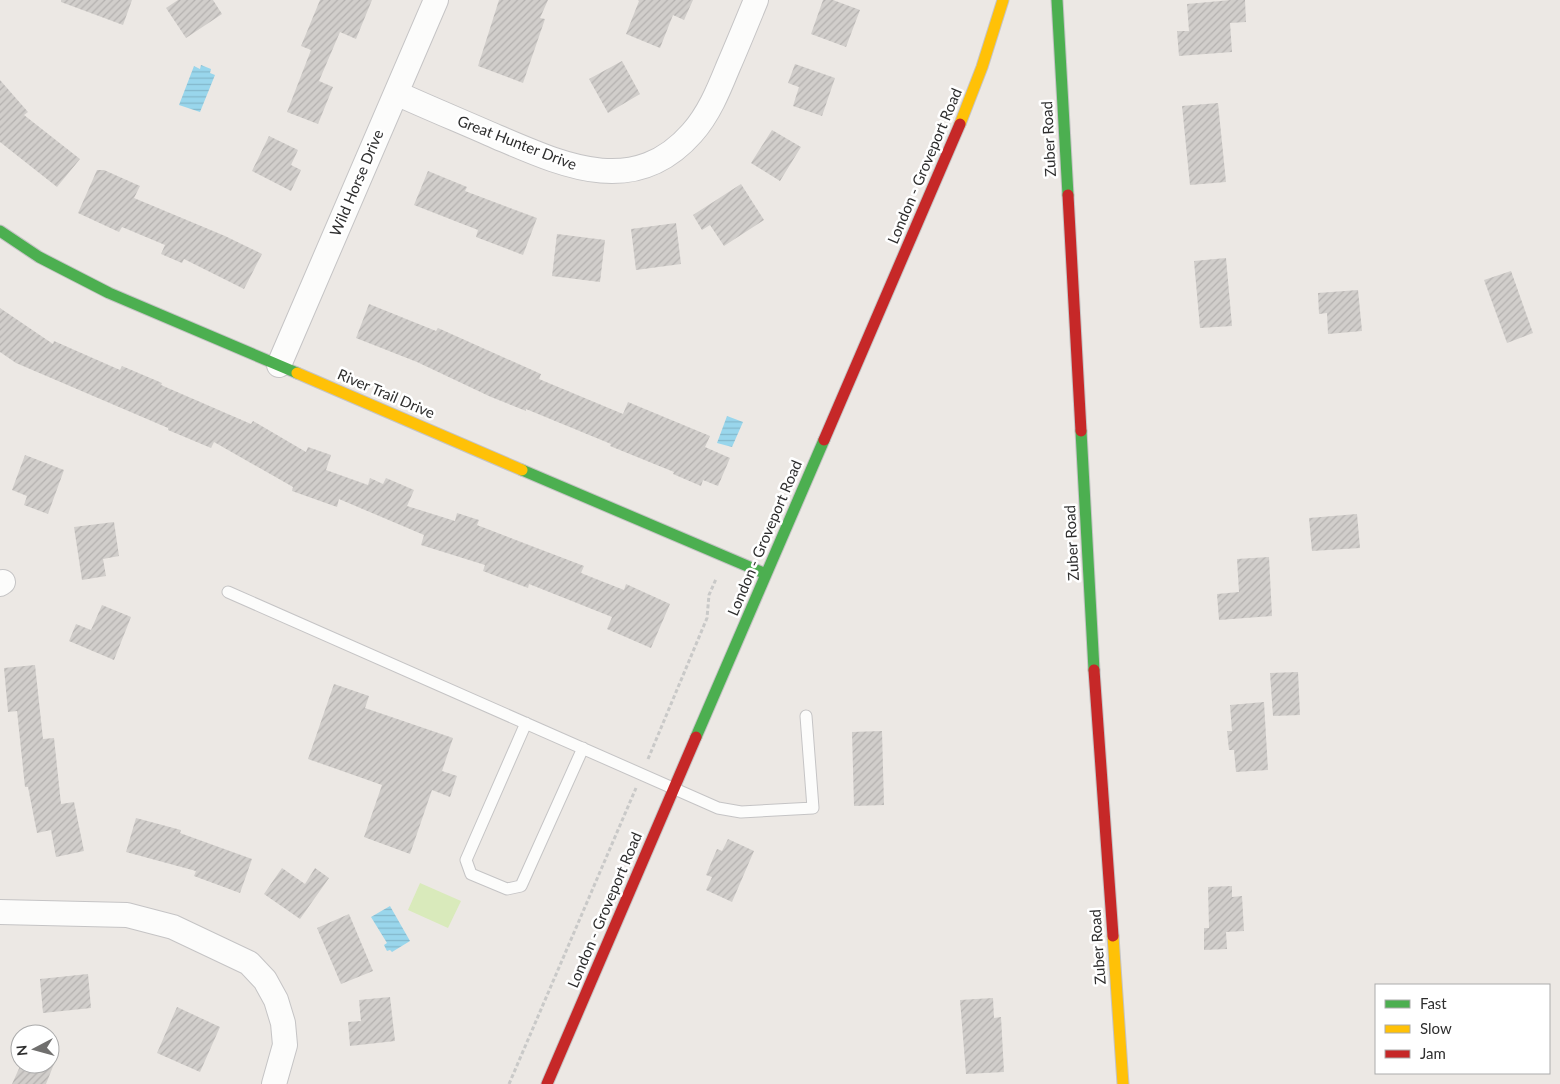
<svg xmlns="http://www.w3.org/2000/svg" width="1560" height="1084" font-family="Lato,sans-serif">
<defs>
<pattern id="water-rules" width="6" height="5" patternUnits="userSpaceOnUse" patternTransform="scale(1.25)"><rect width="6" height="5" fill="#99d6ec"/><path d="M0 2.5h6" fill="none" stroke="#84b8cb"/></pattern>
<pattern id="building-hatch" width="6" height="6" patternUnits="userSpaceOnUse" patternTransform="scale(1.25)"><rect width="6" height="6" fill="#d1cecb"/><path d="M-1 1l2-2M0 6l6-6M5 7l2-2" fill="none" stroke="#b4b1af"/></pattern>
</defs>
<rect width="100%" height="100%" fill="#ece8e4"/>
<path fill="#d9eabb" d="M420,883L461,901L448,928L408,910Z"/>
<path fill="url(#water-rules)" d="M201,65L211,69L210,73L215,75L200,112L179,105L194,66L200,69Z
M727,416L743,422L732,447L717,443Z
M390,906L410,941L392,952L390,950L387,951L384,945L387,943L371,917Z"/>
<path fill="url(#building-hatch)" d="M61,0H132L123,25L61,2Z
M178,0H213L222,14L186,38L166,8Z
M320,0H372L356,39L340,32L319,81L333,87L318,124L287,112L311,50L301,46Z
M499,0H548L540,18L545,19L523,83L478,66Z
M638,0H693L684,20L673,15L660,48L626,34L639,1Z
M823,0H833L860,10L846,47L811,34Z
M1231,0H1245L1246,22L1230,23L1232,52L1179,56L1177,31H1189L1187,4Z
M622,61L640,94L608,113L589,79Z
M795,64L835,78L822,116L793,106L799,87L788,83Z
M0,80L28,112L24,115L80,159L57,187L0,142Z
M1218,103L1226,182L1190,185L1182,106Z
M772,130L801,147L780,181L751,163Z
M269,136L298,150L291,165L301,170L291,191L252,171Z
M97,170H104L140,186L134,198L225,236L262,254L244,289L184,259L182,263L161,254L165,245L122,227L119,232L78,213Z
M428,171L467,187L465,191L537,218L523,255L476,237L478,230L414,205Z
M741,184L764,220L724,246L710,225L702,230L693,215Z
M676,223L681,264L636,270L631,229Z
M557,234L605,240L600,282L552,276Z
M1226,258L1232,326L1200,328L1194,261Z
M1511,271L1533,333L1507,343L1484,280Z
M1358,290L1362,331L1328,334L1327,313L1319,314L1318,293Z
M369,304L436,331L438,328L541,374L539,379L623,414L628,402L710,436L705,447L730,458L718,486L703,480L701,486L673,474L674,472L610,446L611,444L526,409V411L491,397L417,362L356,338Z
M0,308L53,344L54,341L120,370L122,366L162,383L161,385L251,424L253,421L306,452L308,447L331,455L326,470L368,485L370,478L383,484L386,478L414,490L407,506L455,521L457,513L479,520L477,525L584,566L581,573L624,590L626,584L670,604L651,648L607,629L612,617L529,584L528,588L483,571L485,565L421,545L424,535L339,499L337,507L292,491L293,487L214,442L211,448L168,430V428L16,363L0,352Z
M25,455L64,470L48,514L24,505L27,496L12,490Z
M1357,514L1360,548L1312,551L1309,518Z
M114,522L119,556L103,559L106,576L82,580L74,527Z
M1269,557L1272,616L1219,620L1217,594L1239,592L1237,559Z
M102,605L131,617L114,660L69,641L76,624L91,630Z
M35,665L43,739L54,738L61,804L74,802L84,851L56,857L51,830L37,833L28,787H25L17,711L8,712L4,668Z
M1298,672L1300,715L1273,716L1270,673Z
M334,684L369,696L365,708L453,738L442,771L457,776L450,797L432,790L410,854L364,837L382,785L308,759Z
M1264,702L1268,770L1236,772L1234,750H1229L1227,731H1232L1230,705Z
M882,731L884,805L854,806L852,732Z
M136,818L181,830L180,833L252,859L240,893L194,876L196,871L126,852Z
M728,839L754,851L732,902L706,890L712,877L706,875L717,849L722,851Z
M282,868L305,884L315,868L329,878L300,919L264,894Z
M1232,886V897L1242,896L1244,931L1226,932L1227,949L1204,950V928H1209L1208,887Z
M349,914L373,971L341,984L317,928Z
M88,974L91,1008L43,1013L40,979Z
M390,997L395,1041L350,1046L348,1022L361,1021L359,1000Z
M993,998L994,1018L1001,1017L1004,1072L966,1074L960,1000Z
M177,1007L220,1027L200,1072L157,1053Z
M21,1064H54L46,1084H12Z"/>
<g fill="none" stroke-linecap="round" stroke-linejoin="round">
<g stroke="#c5c4c5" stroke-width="13">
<path id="lane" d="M228,592L718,808L741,812L813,808L806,716
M526,723L466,860L471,874L507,889L521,886L583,748"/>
</g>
<g stroke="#c5c4c5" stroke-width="26">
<path id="street" d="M396,93C429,108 463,122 497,137C563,165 634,199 692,133C709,114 719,89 728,67C738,44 747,22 756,0
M279,365L436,0
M0,584L3,582
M0,912L127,915L173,927L249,963L265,980L276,1000L283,1023L285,1045L274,1084"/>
</g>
<g stroke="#c5c4c5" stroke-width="13">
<path id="fast" d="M1057,0L1068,195
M0,231L39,257L109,293L297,373
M1081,431L1094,670
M522,470L766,574
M696,737L824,440"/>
</g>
<g stroke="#c5c4c5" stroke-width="13">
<path id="slow" d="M960,124L982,67L1003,0
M297,373L522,470
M1113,936L1123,1084"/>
</g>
<g stroke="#c5c4c5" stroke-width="13">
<path id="jam" d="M1068,195L1081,431
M824,440L960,124
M1094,670L1113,936
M547,1084L696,737"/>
</g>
<path stroke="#c9c9c8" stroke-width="3" stroke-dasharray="4 2.5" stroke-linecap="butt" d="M648,759L707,618L709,595L716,579
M509,1084L636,788"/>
<use href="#lane" stroke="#fcfcfb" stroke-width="11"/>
<use href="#street" stroke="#fcfcfb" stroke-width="24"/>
<use href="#fast" stroke="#4caf50" stroke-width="11"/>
<use href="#slow" stroke="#ffc107" stroke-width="11"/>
<use href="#jam" stroke="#c62828" stroke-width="11"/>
</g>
<g text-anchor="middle" stroke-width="5" stroke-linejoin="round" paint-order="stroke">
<g font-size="15" fill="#2e2e2e" stroke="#fff">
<text transform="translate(1049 139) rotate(-93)" y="5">Zuber Road</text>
<text transform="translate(517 143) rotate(21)" y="5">Great Hunter Drive</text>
<text transform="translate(925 166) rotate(-67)" y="5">London - Groveport Road</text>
<text transform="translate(357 183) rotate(-67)" y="5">Wild Horse Drive</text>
<text transform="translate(386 394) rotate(23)" y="5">River Trail Drive</text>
<text transform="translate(765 538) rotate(-67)" y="5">London - Groveport Road</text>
<text transform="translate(1072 543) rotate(-93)" y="5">Zuber Road</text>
<text transform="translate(605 910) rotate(-67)" y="5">London - Groveport Road</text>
<text transform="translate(1098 947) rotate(-94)" y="5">Zuber Road</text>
</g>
</g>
<rect x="1375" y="984" width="175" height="90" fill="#ffffff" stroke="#ababab"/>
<rect x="1385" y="1000" width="25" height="8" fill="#4caf50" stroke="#ababab"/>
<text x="1420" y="1009" font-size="15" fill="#2e2e2e">Fast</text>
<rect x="1385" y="1025" width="25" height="8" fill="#ffc107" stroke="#ababab"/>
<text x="1420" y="1034" font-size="15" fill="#2e2e2e">Slow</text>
<rect x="1385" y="1050" width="25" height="8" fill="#c62828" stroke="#ababab"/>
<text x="1420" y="1059" font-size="15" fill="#2e2e2e">Jam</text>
<g transform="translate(35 1049) rotate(264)"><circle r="24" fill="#ffffff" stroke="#ababab"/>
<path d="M0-4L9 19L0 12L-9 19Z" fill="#706f6e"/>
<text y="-8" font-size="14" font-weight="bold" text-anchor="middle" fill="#2e2e2e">N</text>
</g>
</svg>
